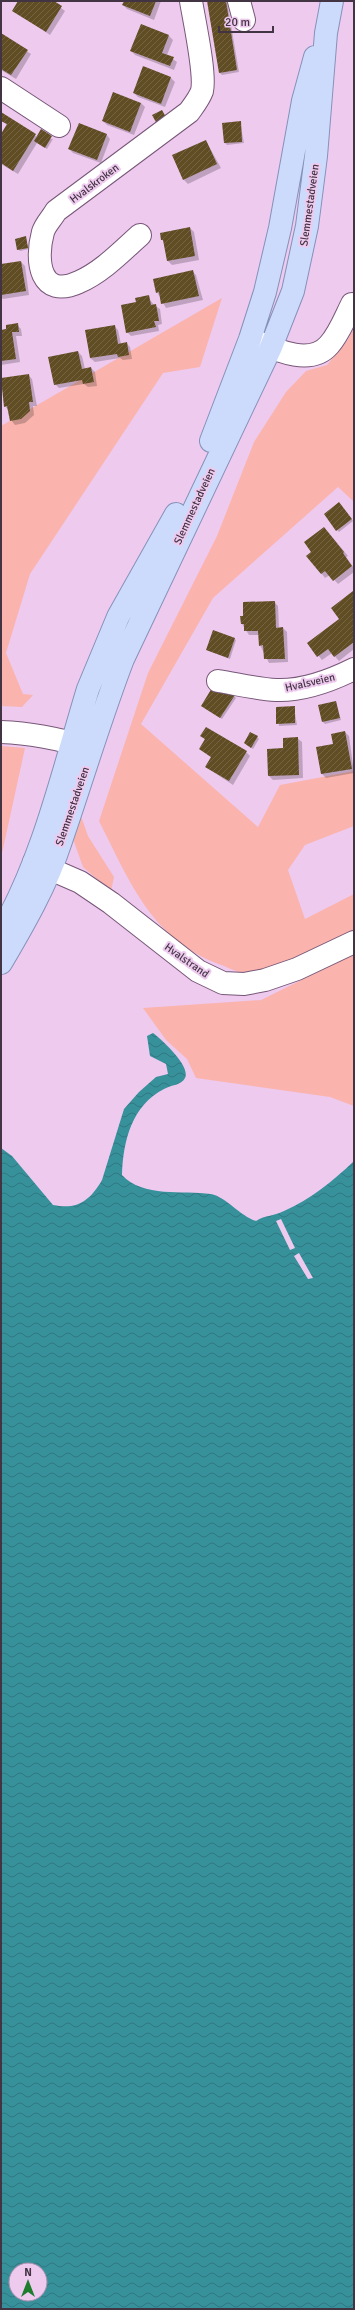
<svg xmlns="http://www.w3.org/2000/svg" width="355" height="2310" font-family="Signika,sans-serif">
<defs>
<pattern id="water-waves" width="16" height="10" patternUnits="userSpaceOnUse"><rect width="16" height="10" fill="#37919b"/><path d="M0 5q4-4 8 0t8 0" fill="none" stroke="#307780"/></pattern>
<pattern id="building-hatch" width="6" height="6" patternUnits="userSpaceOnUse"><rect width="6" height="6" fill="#604d23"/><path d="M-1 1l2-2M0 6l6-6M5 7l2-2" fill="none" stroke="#756444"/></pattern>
</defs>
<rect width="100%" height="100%" fill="#eecaef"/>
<path fill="#fab4ad" d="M222,298L200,367L163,373L30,574L6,653L23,694L33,695L22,707L1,706V426Z
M354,328V502L338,487L213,598L141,724L258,827L280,785L354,771V826L305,845L288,870L305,919L354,894V932C321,948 286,969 250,974C243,975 231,969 224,966C152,941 131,884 99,821L148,673L217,536L254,442L286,392L306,371L327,365L347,341Z
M1,746L25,748L1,858Z
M78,816L82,819L88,836L114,877L111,891L83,867L73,839Z
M354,954V1106L330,1097L196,1078L187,1059L166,1040L143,1008L261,1000Z"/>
<path fill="url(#water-waves)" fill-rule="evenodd" d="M153,1033C162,1040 191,1066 185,1078C182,1085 171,1085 164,1089C132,1105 123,1141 122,1175C143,1198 183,1190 211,1194C226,1197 240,1216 256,1221C265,1215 275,1216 284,1211C311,1199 333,1181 354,1161V2309H1V1148L12,1156L53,1205C77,1210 90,1201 102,1180L124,1109L139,1092L156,1077L168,1074L166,1064L150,1056L147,1036ZM16,2270H40V2294H16Z"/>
<path fill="#eecaef" d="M281,1219L295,1248L290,1250L276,1221Z
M299,1253L313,1278L308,1279L294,1256Z"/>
<path fill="#0003" d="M19,1H52L65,11L50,35L13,10Z
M125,1H161L154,20L127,9L123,5Z
M208,1H227L239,72L222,75L220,73Z
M141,25L169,36L173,40L167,55L177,62L174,70L135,55L131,51Z
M1,34L31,54L16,79L1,70Z
M144,67L171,78L175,82L165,107L138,97L134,93Z
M141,103L145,107L134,135L107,125L103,121Z
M1,114L37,137L53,139L47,149L37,143L18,174L1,164V136L8,125L1,121Z
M240,122L244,143L227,145L225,143Z
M106,134L110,139L101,163L73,153L69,149Z
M206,141L221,168L188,184L184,180Z
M190,228L194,232L199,260L172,265L168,261L165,242L162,240Z
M25,238L29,249L20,251L18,249Z
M21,262L25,266L29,295L3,299L1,297V265Z
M192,271L196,275L203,300L166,308L157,292Z
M148,297L154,305L160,309L162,324L158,325L159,331L131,336L127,332L137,303Z
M17,325L21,329L22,336H16L20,362L1,365V331Z
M114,326L118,330L121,344L126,343L130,347L132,359L123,360L120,358L95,362L90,358Z
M78,352L82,356L85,369L91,368L95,372L97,386L88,387L84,384L59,388L55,384Z
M28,375L32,379L37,406H33L34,415L25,423L15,425L11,420L9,411L5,406L1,379Z
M341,505L353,521L339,532L337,530Z
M328,532L348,556L346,557L354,568V572L338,584L330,575L325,578L308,556Z
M353,592L354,649L339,661L332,653L322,660L308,643L340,619Z
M274,602L278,606L279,628H283L287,632L288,662L269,663L260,645L259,635H249L242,624Z
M234,639L236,640L230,659L207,650Z
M234,696L236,698L222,719L204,708Z
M336,702L341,720L325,724L323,722Z
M294,707L297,725L279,726L277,708Z
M345,732L349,736L354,773L326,778L322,774L317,748L334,745Z
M202,736L246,752L250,756L233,785L206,767L212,758L200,749L205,740Z
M257,737L259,739L253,749L247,745Z
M297,738L302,742L303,778L273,780L269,776L284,749Z"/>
<path fill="url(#building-hatch)" d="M18,1H54L62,6L46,32L12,11Z
M124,1H156L150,16L122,5Z
M207,1H226L237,70L219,73Z
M141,24L169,35L162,53L174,57L170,66L130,51Z
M1,33L28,50L11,75L1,69Z
M143,66L171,77L161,104L133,93Z
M113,92L141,103L130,132L102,121Z
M162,110L167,119L157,124L152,115Z
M1,112L36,134L13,171L1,163V134L7,124L1,121Z
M241,121L242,142L224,143L222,123Z
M79,123L107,134L97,160L68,149Z
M41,129L52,136L45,148L34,141Z
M206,140L217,164L183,180L172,155Z
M190,227L195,256L167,261L163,240H161L160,233Z
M26,236L28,248L17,250L15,239Z
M21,261L26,291L1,295V264Z
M193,270L199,296L161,304L159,292L156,293L153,279Z
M149,295L151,305L156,304L159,321H154L156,327L126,333L121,305L136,302L135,298Z
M18,323L19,332H12L16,359L1,361V330L6,329V325Z
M115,325L118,344L127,342L129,355L118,357L117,354L90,358L85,330Z
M78,351L82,369L91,367L94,382L83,384L82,380L54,385L48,357Z
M29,374L33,402H29L30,411L21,419L10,421L7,406L4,407L1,378Z
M339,502L352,519L336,531L324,514Z
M324,527L344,552L343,553L352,566L333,581L325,571L321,574L306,556L311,552L304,542Z
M353,591L354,642L334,657L328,649L317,657L307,643L339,619L331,608Z
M275,601L276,628L283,627L285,659H264L263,645L259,646L258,631H244V624H241L240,616H243V602Z
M213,630L235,638L228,658L206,650Z
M215,683L235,695L220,718L201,706Z
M336,701L340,718L322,722L318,705Z
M295,706V723L276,724V707Z
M206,727L247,751L229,781L205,767L211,757L199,749L205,739L200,736Z
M345,731L352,769L321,774L316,747L333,744L331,734Z
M250,732L258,736L251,748L244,743Z
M298,737L299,775L268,776L267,749L283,748V738Z"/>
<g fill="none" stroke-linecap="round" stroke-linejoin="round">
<g stroke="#775778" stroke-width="24">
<path id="minor" d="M239,1L244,20
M1,88L59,126
M140,235C121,252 102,272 79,282C40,300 35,261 43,232C45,225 52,218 56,211L189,112C194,105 199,99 202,91C206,74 194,20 191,1
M253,340C274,349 310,367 329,345C339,334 345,318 352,304L354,305
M218,681C237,684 257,689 276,690C302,691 332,680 354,669
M1,732C32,733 60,739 90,748
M34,862L80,882L111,903L198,971L223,983L244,984L265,980L297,969L354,942"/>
</g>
<g stroke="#8691b9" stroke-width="24">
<path id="major" d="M211,441L250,339L265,292L280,228L303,101L315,57
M1,932C44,857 63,771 88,689L118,617L176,514
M1,963C24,924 47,884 61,841C82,780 100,719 123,659L271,347L293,291L307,226L316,156L326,33L332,1"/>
</g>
<use href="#minor" stroke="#fff" stroke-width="22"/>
<use href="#major" stroke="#ccdbfb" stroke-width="22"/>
</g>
<g text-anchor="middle" stroke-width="4" stroke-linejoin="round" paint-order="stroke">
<g font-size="11" fill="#433443" stroke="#eecaef">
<text transform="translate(94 183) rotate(-37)" y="4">Hvalskroken</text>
<text transform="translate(309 205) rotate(-82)" y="4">Slemmestadveien</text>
<text transform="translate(194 506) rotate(-65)" y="4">Slemmestadveien</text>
<text transform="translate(310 682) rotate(-13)" y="4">Hvalsveien</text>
<text transform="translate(72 806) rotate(-71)" y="4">Slemmestadveien</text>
<text transform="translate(187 960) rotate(35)" y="4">Hvalstrand</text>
</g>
</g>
<rect width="355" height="2310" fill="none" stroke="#433443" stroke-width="4"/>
<g transform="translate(28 2282)"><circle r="19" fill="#eecaef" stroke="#aa8eaa"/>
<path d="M0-3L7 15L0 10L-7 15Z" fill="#1e7c2d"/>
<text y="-6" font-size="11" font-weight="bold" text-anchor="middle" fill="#433443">N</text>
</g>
<path d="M219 26v6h54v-6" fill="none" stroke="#433443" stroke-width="2"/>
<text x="225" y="26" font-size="12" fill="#433443" stroke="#eecaef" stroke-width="3" paint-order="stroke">20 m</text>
</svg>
